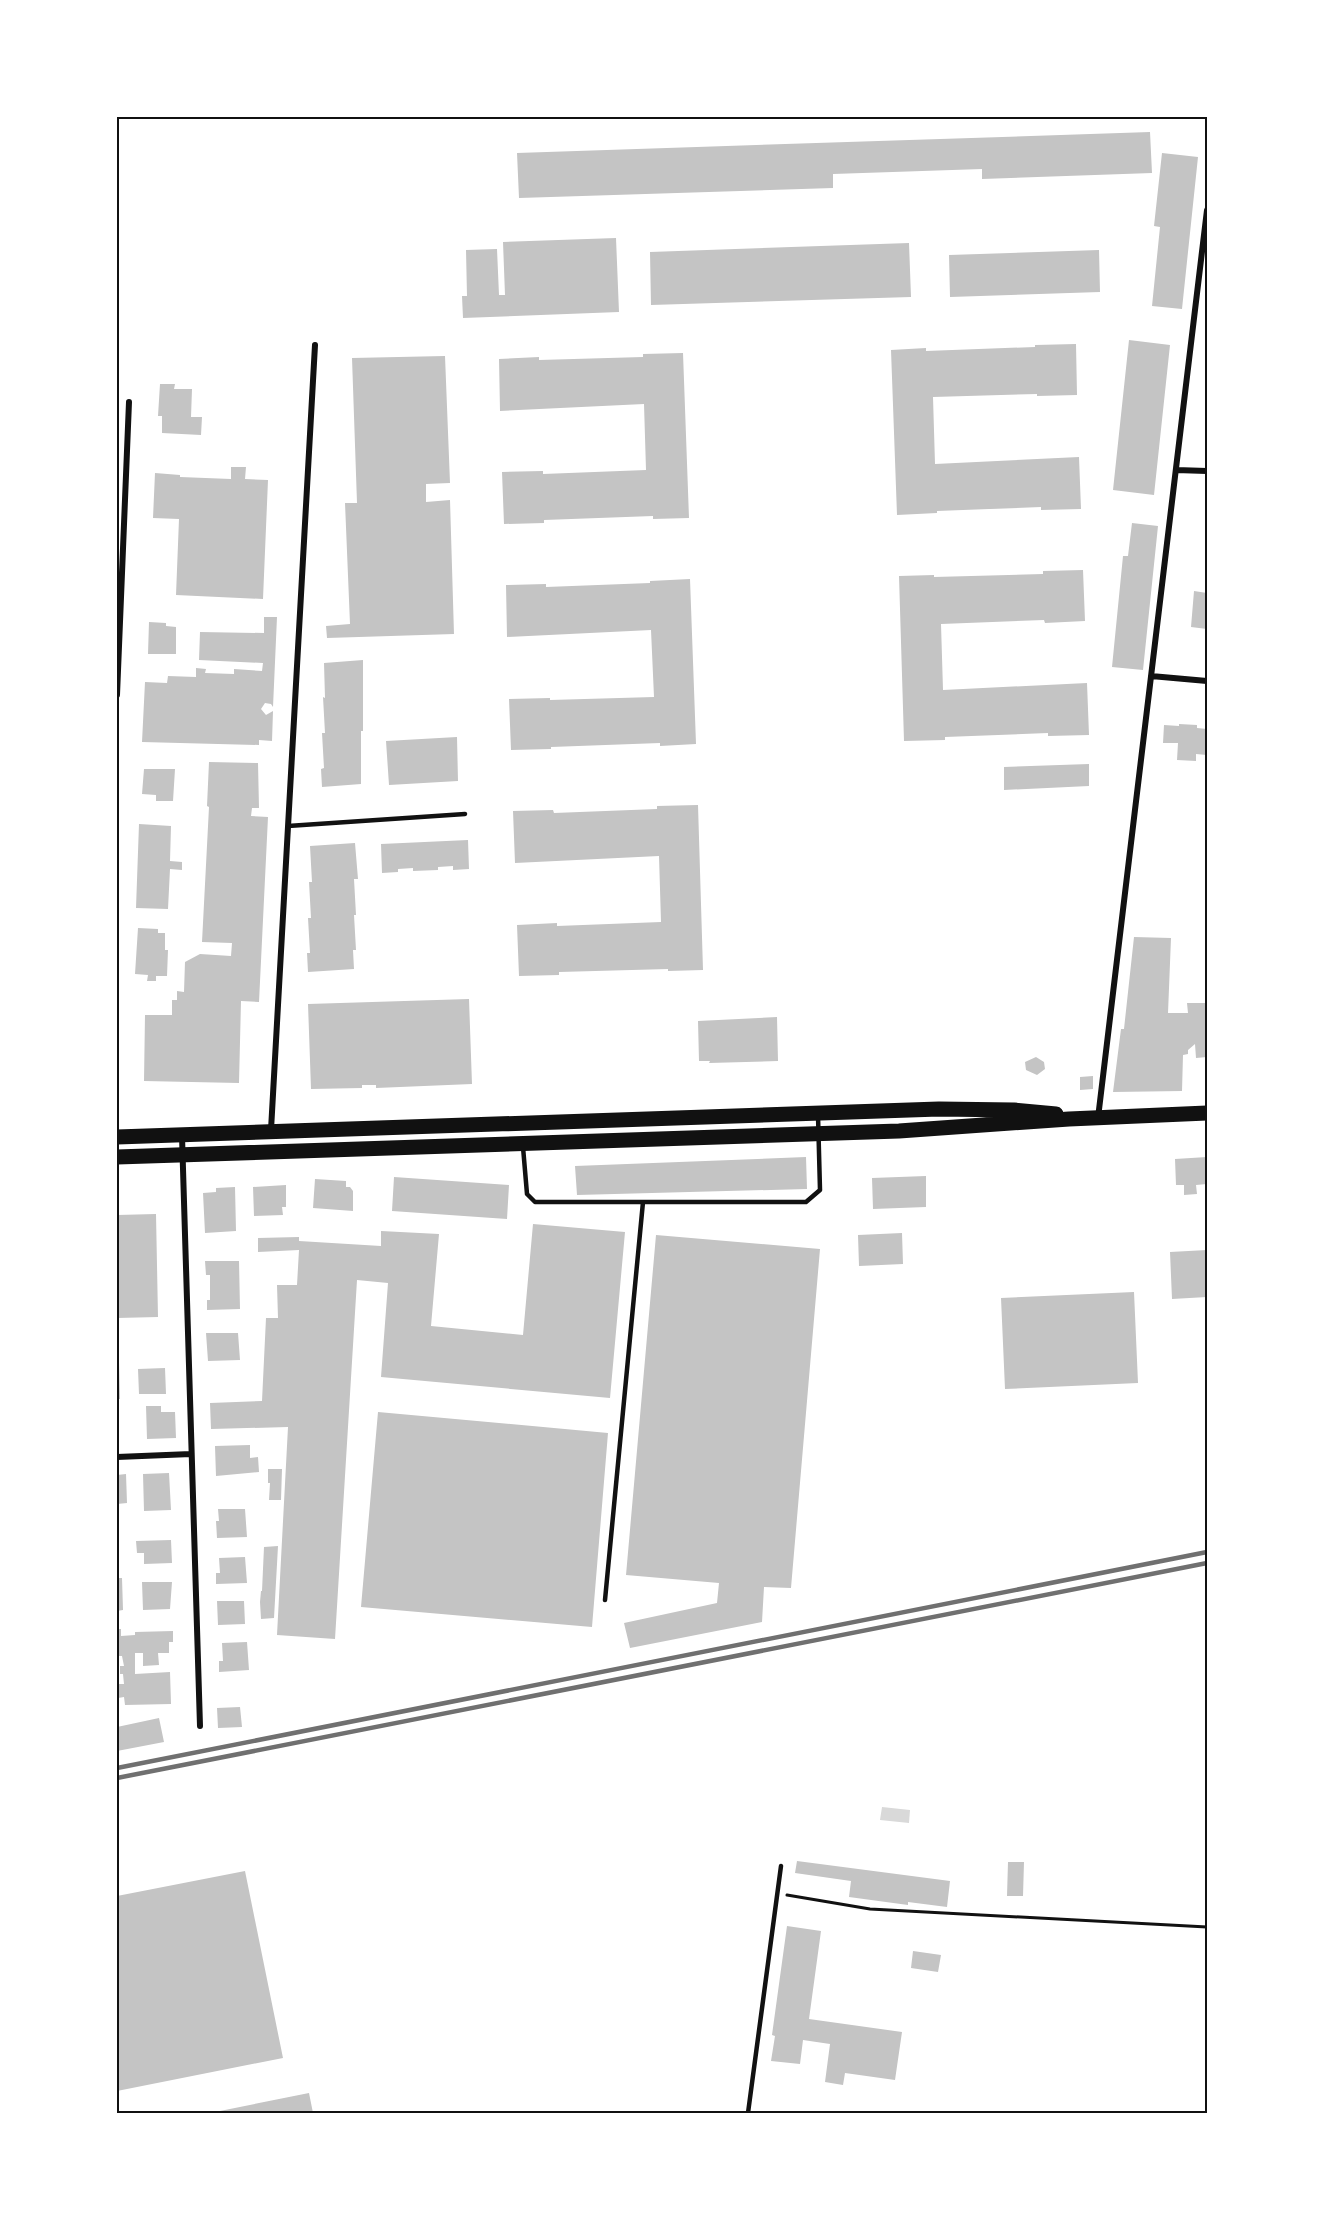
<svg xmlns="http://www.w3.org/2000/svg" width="1324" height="2230" font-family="'Varela Round',sans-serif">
<rect width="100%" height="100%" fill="#fff"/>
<path fill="#d9d9d9" d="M882,1807L910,1810L909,1823L880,1820Z"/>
<path fill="#c4c4c4" d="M1150,132L1152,173L982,179V169L833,174V188L519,198L517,153Z
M1162,153L1198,157L1182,309L1152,306L1160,227L1154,226Z
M616,238L619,312L463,318L462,296H467L466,250L497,249L499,295H505L503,242Z
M909,243L911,297L651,305L650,252Z
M1099,250L1100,292L950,297L949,255Z
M1129,340L1170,345L1154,495L1113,490Z
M1076,344L1077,395L1037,396V394L933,397L935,464L1079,457L1081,509L1041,510V507L937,511V513L897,515L891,350L926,348V351L1035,347V345Z
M683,353L689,518L653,519V516L544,520V523L504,524L502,472L543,471V474L646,470L644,404L500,411L499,359L539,357V360L643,357V354Z
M445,356L450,483L426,484V502L450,500L454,634L327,638L326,626L350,624L345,503H357L352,358Z
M160,384H175L174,389H192L191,417H202L201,435L162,433V416H158Z
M231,467H246L245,479L268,480L263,599L176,595L179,519L153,518L155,473L180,475V477L231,479Z
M1132,523L1158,526L1143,670L1112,667L1123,556H1128Z
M1083,570L1085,621L1045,623L1044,620L941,624L943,690L1087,683L1089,735L1048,736V733L945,737V740L904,741L899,576L934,575V577L1043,574V571Z
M690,579L696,744L660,746V743L551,747V749L511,750L509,699L550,698V700L654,697L651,630L507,637L506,585L546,584V587L650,583V581Z
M1194,591L1207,593V629L1191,627Z
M264,617H277L273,707L271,704L265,703L261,709L266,715L273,711L272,741L259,740V745L142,742L145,682L167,683L168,676L196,677V668L206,669L205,673L234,674V669L262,671L263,663L199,660L200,632L264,633Z
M149,622L166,623V626L176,627V654H148Z
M363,660V731H361V784L322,787L321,769L324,768L322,733H325L323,697L325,698L324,663Z
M1179,724L1197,725V728L1207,729V755L1196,754V761L1177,760L1178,743H1163L1164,725L1179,726Z
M457,737L458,781L389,785L386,741Z
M209,762L258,763L259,808H252L251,816L268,817L259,1002L241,1001L239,1083L144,1081L145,1015H172V1000H177V991L184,992L185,962L200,954L231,956L232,943L202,942L209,807L207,806Z
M1089,764V786L1004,790V767Z
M144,769H175L173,801H156V795L142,794Z
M698,805L703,970L668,971V969L559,972V975L519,976L517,925L557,923V926L661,922L659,856L515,863L513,811L553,810L554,813L657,809V806Z
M139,824L171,826L170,861L182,862V870L170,869L168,909L136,908Z
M468,840L469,869L453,870V866L438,867V870L413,871V868L398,869V872L382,873L381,844Z
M355,843L358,879H354L356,915H354L356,950H353L354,969L308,972L307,953H310L308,918H311L309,882H312L310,846Z
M138,928L158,929V933H165V950H168L167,976H156V981H147L148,975L135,974Z
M1134,937L1171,938L1168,1013H1188L1187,1003H1205L1207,1057L1196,1058L1195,1044L1188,1050V1054L1183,1055L1182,1091L1113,1092L1121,1029H1124Z
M469,999L472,1084L376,1088V1085H362V1088L311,1089L308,1004Z
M777,1017L778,1061L709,1063L710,1061H699L698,1021Z
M1036,1057L1044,1062L1045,1069L1037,1075L1026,1070L1025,1062Z
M1093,1076V1089L1080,1090V1077Z
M806,1157L807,1189L577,1195L575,1166Z
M1207,1157V1184L1196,1185L1197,1194L1184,1195V1185H1176L1175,1159Z
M926,1176V1207L873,1209L872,1178Z
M394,1177L509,1185L507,1219L392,1211Z
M315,1179L346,1181V1187H350L353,1191V1211L313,1208Z
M286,1185V1207H282L283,1215L254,1216L253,1187Z
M235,1187L236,1231L205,1233L203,1193L216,1192V1188Z
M156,1214L158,1317L117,1318V1215Z
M533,1224L625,1232L610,1398L381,1377L388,1283L357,1280L335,1639L277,1635L288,1427L211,1429L210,1403L262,1401L266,1318H278L277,1285H297L299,1250L258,1252V1238L299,1237V1241L381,1246V1231L439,1234L431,1326L523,1335Z
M902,1233L903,1264L859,1266L858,1235Z
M656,1235L820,1249L791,1588L764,1587L762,1622L630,1648L624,1623L717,1603L719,1583L626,1575Z
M1207,1250V1297L1172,1299L1170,1252Z
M205,1261H239L240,1309L207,1310V1300H210V1275H206Z
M1134,1292L1138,1383L1005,1389L1001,1298Z
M206,1333H238L240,1360L208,1361Z
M117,1362H119L120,1399H117Z
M165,1368L166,1394H139L138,1369Z
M146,1406H161V1412H175L176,1438L147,1439Z
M378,1412L608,1433L592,1627L361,1607Z
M250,1445V1458L258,1457L259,1472L216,1476L215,1446Z
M268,1469H282L281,1500H269L270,1483H268Z
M169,1473L171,1510L144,1511L143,1474Z
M126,1474L127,1503L117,1504V1475Z
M218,1509H245L247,1537L217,1538L216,1521H219Z
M171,1540L172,1563L144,1564V1553H137L136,1541Z
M278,1546L274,1618L261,1619L260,1602L261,1591H262L264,1547Z
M245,1557L247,1583L216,1584V1573H220L219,1558Z
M117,1578H122L123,1610L117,1611Z
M142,1582H172L170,1609L143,1610Z
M217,1601H244L245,1624L218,1625Z
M117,1629H121V1636L135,1635V1632L173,1631V1642H169V1653H158L159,1665L143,1666V1653H135V1674L170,1672L171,1704L125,1705L124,1697L118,1698L117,1684H124L123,1674H120V1666H124L122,1656H117Z
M247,1642L249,1670L219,1672V1661H223L222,1643Z
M240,1707L242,1727L218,1728L217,1708Z
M159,1718L164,1742L117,1751V1727Z
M797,1861L950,1881L947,1907L908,1902V1905L849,1897L851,1881L795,1873Z
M1008,1862H1024L1023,1896H1007Z
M245,1871L283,2058L117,2091V1896Z
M787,1926L821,1931L809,2019L902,2032L895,2080L845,2073L843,2085L825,2082L830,2044L803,2040L800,2064L771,2061L775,2036L772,2035Z
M913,1951L941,1955L938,1972L911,1968Z
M309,2093L313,2113H215V2112Z"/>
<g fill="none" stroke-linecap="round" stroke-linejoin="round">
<path stroke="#111" stroke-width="3" d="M787,1895L870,1909L1207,1927"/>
<path stroke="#111" stroke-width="4.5" d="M288,826L465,814
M523,1147L527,1194L535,1202H806L820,1190L818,1115
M605,1600L643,1202
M748,2113L781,1866"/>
<path stroke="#111" stroke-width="6" d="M1176,470L1207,471
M1151,676L1207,681
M117,695L129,402
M1098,1118L1207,210
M271,1130L315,345
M182,1136L200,1726
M117,1457L191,1454"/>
<path stroke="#111" stroke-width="15" d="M117,1137L939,1109L1014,1110L1056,1114
M117,1157L899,1131L1069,1119L1207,1113"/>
<path stroke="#707070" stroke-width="4.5" d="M117,1768L1207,1552
M117,1778L1207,1563"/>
</g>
<rect width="1324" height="2230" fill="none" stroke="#ffffff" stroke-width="237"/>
<rect x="118" y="118" width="1088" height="1994" fill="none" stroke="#111" stroke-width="2"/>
</svg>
